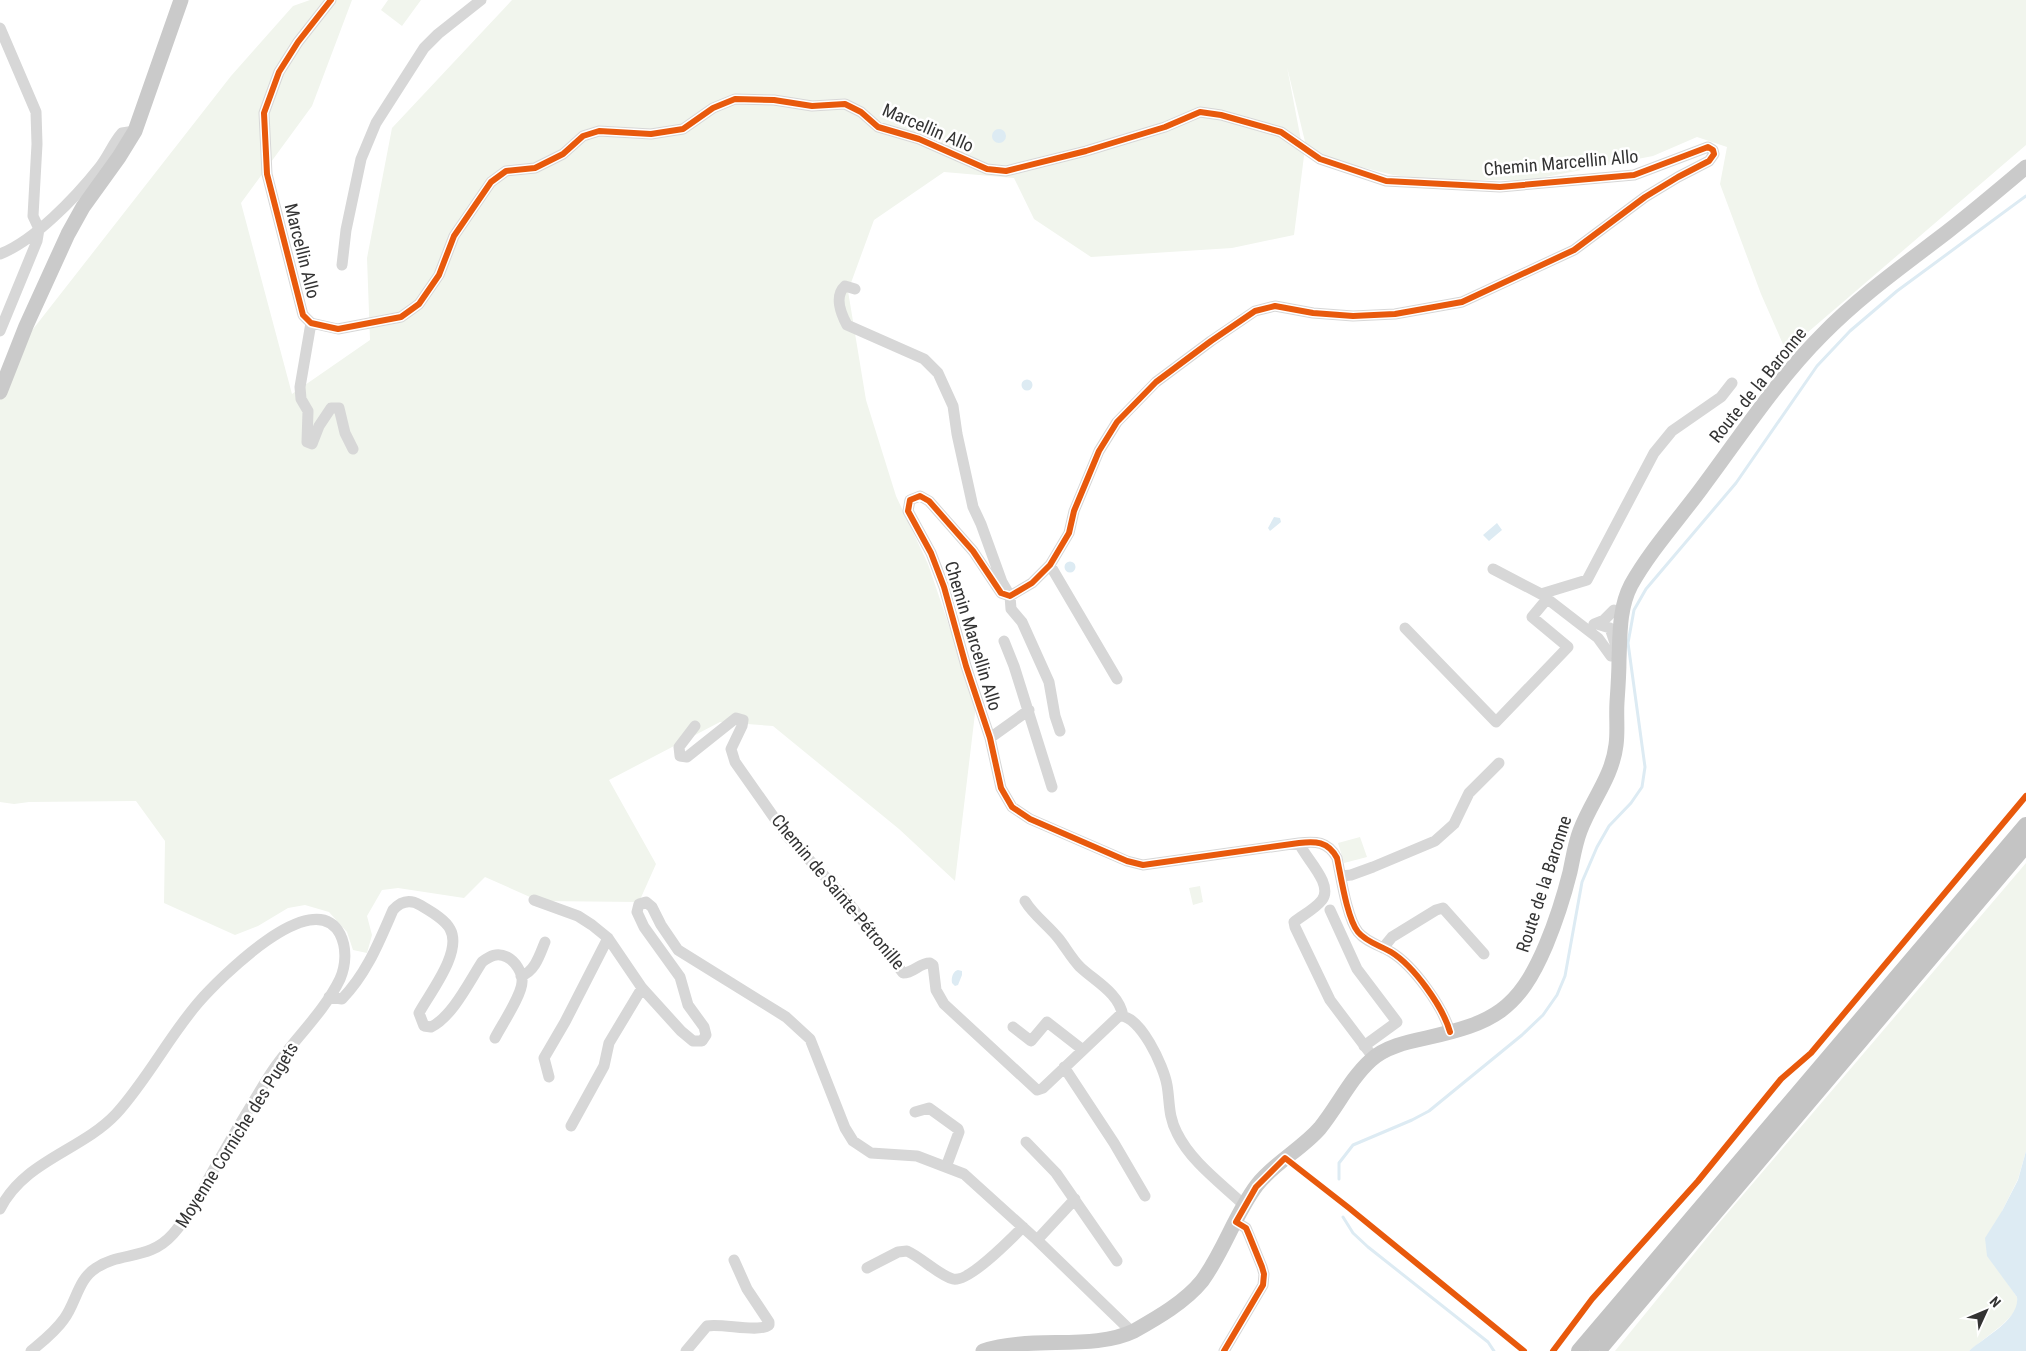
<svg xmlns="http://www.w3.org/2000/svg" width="2026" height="1351" font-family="'Roboto Condensed',sans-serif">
<rect width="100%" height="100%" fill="#fff"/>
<path fill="#f1f5ed" d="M310,0H352L312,106L241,203L292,394L370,340L367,258L392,128L512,0H2026V145L1786,351L1761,294L1720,184L1727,147L1697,137L1653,156L1530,180H1434L1393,175L1357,166L1307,150L1287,67L1304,156L1294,235L1232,248L1091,257L1034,219L1014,178L944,172L874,220L848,291L866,400L896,496L928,564L976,705L955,881L899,829L773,726L720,722L609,780L656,864L639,902L539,901L485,877L464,898L398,888L382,890L367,916L372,935L367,953L353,950L347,932L329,912L305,905L288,908L258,926L235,935L164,903L165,841L136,801L29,802L14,804L0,802V395L30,333L231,76L293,6Z
M388,0H421L402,26L381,10Z
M1360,837L1367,857L1344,863L1338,843Z
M2026,863V1151L2018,1179L2002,1211L2003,1277L2017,1297L2018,1303L2015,1312L2002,1325L1969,1351H1615L1719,1223Z
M1200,886L1203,902L1193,905L1189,888Z"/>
<path fill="#ddebf3" d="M992 136a7 7 0 1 1 14 0a7 7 0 1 1-14 0Z
M1021.5 385a5.5 5.5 0 1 1 11 0a5.5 5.5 0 1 1-11 0Z
M1274,517L1280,518L1281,522L1270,531L1268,528Z
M1497,523L1502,530L1489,541L1483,535Z
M1064.5 567a5.5 5.5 0 1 1 11 0a5.5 5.5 0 1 1-11 0Z
M958,970L962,971V975L958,985L955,986L952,983C951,978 953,971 958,970Z
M2026,1151V1351H1969C1984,1337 2020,1320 2017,1297L1987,1256L1985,1238L2002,1211L2018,1180Z"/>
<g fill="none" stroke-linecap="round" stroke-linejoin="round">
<path stroke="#ddebf3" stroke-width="3" d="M1339,1179V1163L1353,1145L1412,1120L1429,1111L1522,1035L1543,1015L1557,995L1565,976L1582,882L1597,847L1609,826L1631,803L1642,787L1645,767L1628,643L1634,610L1646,589L1736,483L1817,366L1850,331L1897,291L2026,196
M1343,1217L1353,1233L1368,1247L1488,1342L1494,1351"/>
<path stroke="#d7d7d7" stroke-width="11" d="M331,0L298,42L279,72L264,113L267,174L303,315L311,323L338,329L401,317L419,304L439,275L454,236L491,182L506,171L535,168L563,154L583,136L599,131L651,134L683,129L713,108L735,99L774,100L812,106L845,104L861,112L878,127L919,139L987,169L1006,171L1086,151L1165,127L1200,112L1221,115L1281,132L1320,159L1386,181L1500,187L1634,175L1708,147L1713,150L1714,154L1709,161L1678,177L1645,197L1574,250L1462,302L1395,314L1353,316L1313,313L1275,306L1255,311L1211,341L1156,382L1117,422L1099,451L1074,511L1069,533L1050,565L1032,583L1010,596L1001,593L973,551L929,501L920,496L910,500L908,511L931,553L944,587L966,666L990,738L1001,788L1012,807L1030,819L1127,861L1143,865L1299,843C1315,841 1328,841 1337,858C1341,877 1347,918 1358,932C1366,942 1381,946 1391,952C1414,966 1443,1007 1450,1032
M0,28L36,112L37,144L33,216L39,229L37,241L0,331
M0,254C34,241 76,197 99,168C108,157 113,143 122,133L135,131
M342,265L346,230L361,159L376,123L424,48L438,34L481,0
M855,289L845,286C834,296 841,314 847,325L924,359L938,373L953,406L957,434L973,507L981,524L1002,582L1010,596L1011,609L1022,622L1049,682L1055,716L1060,731
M311,323L300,387L301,399L308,411L307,442L312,444L319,426L331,408H339L345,433L353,449
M1050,565L1117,679
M1493,569L1541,594
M1594,624L1604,620L1614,610
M1597,624L1610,628L1616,646
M1405,628L1496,722L1568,647L1532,617L1547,599
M1004,641L1014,666L1052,787
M1611,656L1598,638L1541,594L1587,580L1654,453L1672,431L1721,397L1732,383
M695,726L679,747L680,756L687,757L736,718L743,720L742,726L731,749L735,762L787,836L845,898L903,973C914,973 919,963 930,963L933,965L936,990L944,1004L1037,1090L1043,1088L1119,1016C1140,1014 1164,1067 1167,1085C1170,1102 1168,1116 1177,1133C1191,1162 1222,1184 1245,1206
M990,738L1029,710
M1299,843C1305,858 1334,884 1322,900C1315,909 1303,915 1294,922L1295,927L1330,1000L1373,1057
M1341,876L1351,875L1373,867L1435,841L1454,824L1469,793L1499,763
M534,900L578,916L592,925L608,938L642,988L681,1031L693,1041H702L706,1035L704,1027L688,1005L680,977L644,927L637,912L639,904L646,902L652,907L661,925L678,950L786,1017L810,1039L845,1128L853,1141L871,1153L917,1156L964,1174L1037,1240L1132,1332
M1025,901C1034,916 1048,925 1059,939C1066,948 1072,959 1080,967C1096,982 1119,993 1123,1016
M1330,910L1357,969L1397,1022L1364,1046
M1383,948L1392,937L1436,910L1443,908L1484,954
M521,976C535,972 540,954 545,942
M329,997L342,999C367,973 379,942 393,910C401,901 410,899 420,905C430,911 445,919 450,929C463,952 429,994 419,1013L424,1026L431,1027C452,1017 469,982 482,962C490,956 497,952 507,957C515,961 523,973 522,982C522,995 501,1026 495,1038
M1013,1027L1031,1041L1047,1022L1083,1050
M1064,1067L1114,1143L1145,1196
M549,1077L544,1058L565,1022L608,938
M915,1112L929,1108L958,1129L959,1132L946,1167
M571,1126L604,1066L609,1043L642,988
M1026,1142L1056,1173L1117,1261
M0,1209C25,1160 81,1151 116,1114C147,1080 168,1038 198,1003C218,980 313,883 340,934C347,948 346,965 340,979C323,1014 292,1041 271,1073C251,1105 232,1137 214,1169C201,1192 191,1214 173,1234C149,1261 121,1251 96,1268C78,1279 76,1303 64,1319C55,1332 43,1341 31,1351
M1037,1240L1075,1199
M867,1268L898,1252L907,1251C921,1257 940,1276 953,1279C968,1283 1011,1239 1023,1227
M686,1351L707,1326C722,1323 759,1333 769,1325V1322L747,1289L734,1260
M1224,1351L1263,1285L1264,1274L1262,1267L1249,1235L1246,1228L1236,1222"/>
<path stroke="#cacaca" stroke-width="15" d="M0,392L26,326L68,234L83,207L119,157L135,131L181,0
M983,1351C1030,1335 1093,1351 1134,1331C1157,1318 1185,1302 1202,1281C1224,1251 1235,1214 1257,1185C1275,1162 1302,1149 1320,1128C1338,1106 1350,1079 1371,1060C1385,1047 1407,1042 1426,1038C1493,1023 1518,1011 1546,945C1556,921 1564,896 1570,872C1573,858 1575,844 1580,831C1591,801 1612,778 1616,745C1618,731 1616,717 1617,702C1618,688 1619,674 1619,660C1620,635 1619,608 1631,585C1650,551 1678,520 1701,489C1740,437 1776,381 1822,335C1860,296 1904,265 1947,232C1974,211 2000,189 2026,167"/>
<path stroke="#c4c4c4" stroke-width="16" d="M1579,1351L2026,825
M1598,1351L2026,845"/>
<g stroke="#fff" stroke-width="9">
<path id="cycleway" d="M331,0L298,42L279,72L264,113L267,174L303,315L311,323L338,329L401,317L419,304L439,275L454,236L491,182L506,171L535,168L563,154L583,136L599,131L651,134L683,129L713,108L735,99L774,100L812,106L845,104L861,112L878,127L919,139L987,169L1006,171L1086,151L1165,127L1200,112L1221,115L1281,132L1320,159L1386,181L1500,187L1634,175L1708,147L1713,150L1714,154L1709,161L1678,177L1645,197L1574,250L1462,302L1395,314L1353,316L1313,313L1275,306L1255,311L1211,341L1156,382L1117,422L1099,451L1074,511L1069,533L1050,565L1032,583L1010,596L1001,593L973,551L929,501L920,496L910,500L908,511L931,553L944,587L966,666L990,738L1001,788L1012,807L1030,819L1127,861L1143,865L1299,843C1315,841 1328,841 1337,858C1341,877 1347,918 1358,932C1366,942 1381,946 1391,952C1414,966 1443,1007 1450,1032
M1224,1351L1263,1285L1264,1274L1262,1267L1249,1235L1246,1228L1236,1222L1256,1187L1285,1158L1349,1208L1524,1351
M1553,1351L1592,1299L1698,1181L1781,1079L1811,1053L2026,796"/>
</g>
<use href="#cycleway" stroke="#e8590c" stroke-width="6"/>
</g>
<g text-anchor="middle" stroke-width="5" stroke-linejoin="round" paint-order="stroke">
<g font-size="18" fill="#333" stroke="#fff">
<text transform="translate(928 128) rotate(23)" y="6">Marcellin Allo</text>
<text transform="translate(1561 163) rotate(-5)" y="6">Chemin Marcellin Allo</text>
<text transform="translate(302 251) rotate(76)" y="6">Marcellin Allo</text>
<text transform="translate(1758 385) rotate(-51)" y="6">Route de la Baronne</text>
<text transform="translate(973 636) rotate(73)" y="6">Chemin Marcellin Allo</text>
<text transform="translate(1544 884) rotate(-72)" y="6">Route de la Baronne</text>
<text transform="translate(838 892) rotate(50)" y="6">Chemin de Sainte-Pétronille</text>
<text transform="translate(237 1135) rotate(-58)" y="6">Moyenne Corniche des Pugets</text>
</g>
</g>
<g transform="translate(1986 1311) rotate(46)" stroke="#ffffff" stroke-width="4" paint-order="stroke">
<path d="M0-4L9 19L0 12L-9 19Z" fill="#333333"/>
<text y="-8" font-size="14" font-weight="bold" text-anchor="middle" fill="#333333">N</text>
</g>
</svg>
